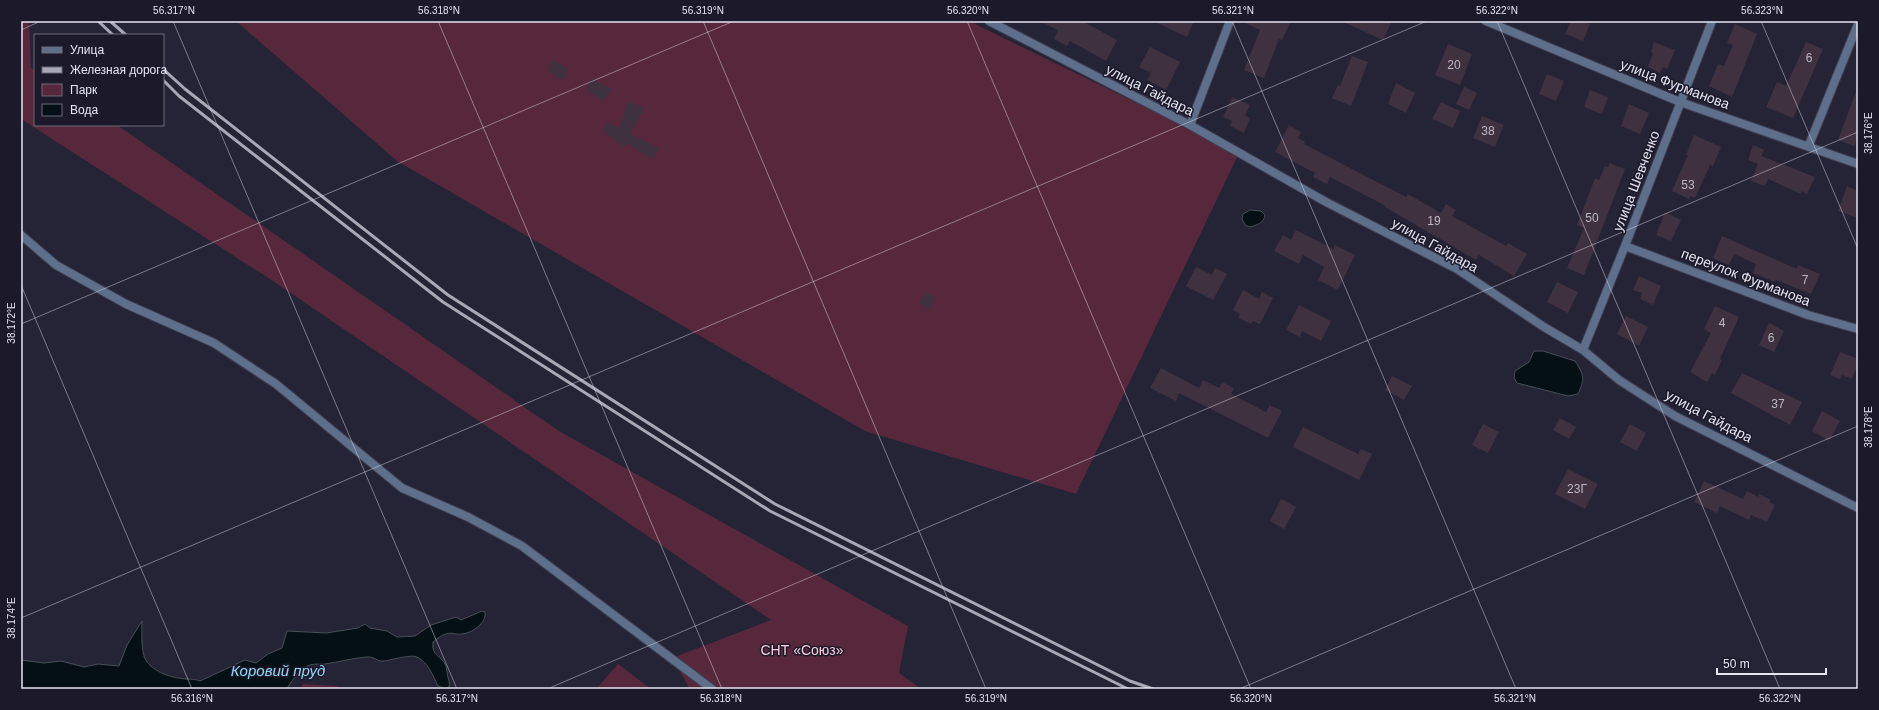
<svg xmlns="http://www.w3.org/2000/svg" width="1879" height="710" font-family="Helvetica,sans-serif">
<rect width="100%" height="100%" fill="#252336"/>
<path fill="#57283b" d="M21,21H29L31,68L35,70V125H117L559,431L908,626L899,673L921,689H690L672,658L771,620L276,283L21,119Z
M236,21H969L1239,153L1076,494L865,431L397,161Z
M618,664L651,689H596Z
M303,684L337,686L343,689H299Z"/>
<path fill="#041015" stroke="#485057" d="M1250,210L1261,211L1265,215C1264,223 1257,225 1250,227L1245,225L1242,219L1243,214Z
M1534,351H1543L1575,361C1584,375 1585,379 1578,394L1568,396L1517,383L1514,378L1515,371L1529,362Z
M482,611L485,612C487,623 472,633 462,634C456,635 452,632 446,634C441,635 437,639 433,642C431,657 442,655 446,666C447,672 448,679 450,685L446,689L438,686C433,676 428,662 417,657C412,654 391,660 384,661C377,662 374,656 367,657C353,658 339,662 325,664C320,665 315,663 310,665C301,668 291,681 287,689H21V660L44,663L61,661L84,667L98,664L119,666L127,645L142,621C142,632 141,645 144,656C147,668 167,677 179,678C187,680 192,678 200,681L245,660L256,663L268,654L282,648L287,631L326,633L358,628L365,624L370,628L387,631L397,637L415,636L431,625L456,617L461,620Z"/>
<path fill="#403141" d="M1039,21H1082L1117,40L1106,61L1070,41L1067,46L1054,39L1058,30Z
M1153,21H1194L1187,37Z
M1241,21H1291L1282,40L1279,39L1264,78L1244,70L1260,30Z
M1341,21H1392L1383,40Z
M1571,21H1584L1590,24L1583,41L1565,34Z
M1735,24L1757,34L1732,97L1709,86L1718,64L1724,66L1733,45L1727,43Z
M1654,42L1675,50L1667,69L1663,67L1660,73L1648,67L1653,53L1651,52Z
M1806,42L1823,49L1793,118L1766,107L1777,82L1786,86Z
M1448,44L1472,54L1460,85L1435,75Z
M1150,47L1180,62L1166,90L1147,80L1151,73L1139,67Z
M1352,56L1368,62L1351,106L1332,98L1338,85L1340,86Z
M552,60L569,69L563,80L548,71Z
M1547,74L1564,81L1556,101L1539,94Z
M591,78L612,89L603,101L587,91Z
M1396,83L1415,93L1406,113L1388,104Z
M1464,87L1477,93L1469,110L1456,104Z
M1857,89L1858,136L1854,146L1838,140Z
M1590,90L1608,97L1602,114L1584,107Z
M1232,97L1250,105L1245,115L1250,118L1244,133L1230,126L1232,121L1223,117Z
M628,101L644,108L631,134L659,148L653,159L627,144L624,147L602,130L607,122L619,128Z
M1441,102L1460,111L1453,128L1432,119Z
M1629,104L1649,113L1640,134L1621,126Z
M1482,116L1504,125L1495,147L1473,138Z
M1289,125L1301,132L1298,138L1305,142L1304,144L1406,197L1408,194L1441,213L1446,204L1456,210L1452,216L1506,246L1508,243L1527,254L1514,276L1479,255L1476,260L1385,207L1386,206L1330,177L1327,184L1313,177L1315,173L1275,152Z
M1694,135L1721,147L1713,166L1710,165L1695,198L1690,196L1689,199L1672,191L1688,155H1686Z
M1753,145L1764,150L1761,156L1815,177L1807,194L1802,191L1801,194L1768,179L1765,186L1751,181L1758,164L1748,160Z
M1610,163L1625,169L1584,275L1567,268L1584,228L1577,225L1595,178L1599,180L1605,166L1608,167Z
M1847,186L1858,191V218L1838,211Z
M1665,212L1681,220L1671,241L1656,235Z
M1296,230L1333,249L1335,245L1355,255L1338,290L1318,280L1324,267L1303,255L1299,264L1274,251L1283,235L1291,240Z
M1722,236L1797,269L1798,265L1820,274L1811,294L1776,280L1775,282L1753,273L1756,264L1734,254L1729,265L1713,258Z
M1196,267L1212,275L1215,268L1227,274L1213,300L1186,286Z
M1639,276L1661,286L1653,305L1640,299L1642,293L1633,290Z
M1557,282L1578,292L1568,313L1547,302Z
M1243,290L1259,299L1262,292L1273,298L1260,324L1253,321L1251,324L1238,318L1240,314L1233,310Z
M926,292L936,298L928,310L919,303Z
M1299,305L1331,321L1321,341L1302,331L1300,337L1286,330Z
M1715,306L1739,317L1720,359L1722,360L1715,375L1712,373L1707,382L1690,372L1711,333L1704,329Z
M1626,316L1648,327L1639,346L1617,334Z
M1769,323L1784,331L1774,352L1759,345Z
M1840,352L1858,359V364L1852,379L1842,375L1840,379L1830,375Z
M1161,368L1199,388L1203,380L1219,388L1222,382L1234,388L1231,394L1266,412L1270,405L1282,411L1268,438L1179,393L1176,401L1150,388Z
M1742,373L1802,402L1790,425L1731,393Z
M1392,376L1412,386L1404,400L1385,390Z
M1822,411L1840,421L1829,441L1812,431Z
M1560,418L1576,427L1569,439L1553,430Z
M1483,424L1499,432L1488,453L1472,445Z
M1630,424L1646,433L1637,451L1620,442Z
M1303,427L1358,454L1361,449L1372,454L1359,480L1293,447Z
M1568,469L1598,484L1585,509L1555,494Z
M1704,481L1743,499L1747,491L1758,497L1759,494L1771,500L1769,502L1775,505L1767,522L1751,515L1749,520L1720,506L1717,513L1694,502Z
M1281,499L1296,507L1284,529L1270,521Z"/>
<g fill="none" stroke-linecap="round" stroke-linejoin="round">
<g stroke="#403e50" stroke-width="10">
<path id="street" d="M989,21L1190,125L1326,202L1457,269L1544,327L1583,350L1619,380L1675,416L1858,508
M1486,21L1680,102L1858,164
M1190,125L1230,21
M1809,145L1858,24
M21,235L56,265L126,304L214,343L276,384L402,488L468,517L522,546L712,689
M1625,246L1808,315L1858,329
M1583,350L1625,246L1712,21"/>
</g>
<use href="#street" stroke="#5d6f8b" stroke-width="8"/>
<path stroke="#a9a8b7" stroke-width="3" d="M98,21L113,35
M110,21L126,35
M163,69L185,89L448,295L775,504L1130,681L1153,689
M163,80L179,96L443,302L770,511L1128,689"/>
</g>
<path fill="none" stroke="#e6e5f2" stroke-width="1" stroke-opacity="0.45" d="M173,21L457,689M438,21L722,689M703,21L986,689M967,21L1251,689M1232,21L1516,689M1497,21L1780,689M1761,21L1858,249M21,30L41,21M21,285L192,689M21,324L734,21M21,618L1427,21M547,689L1858,132M1239,689L1858,426"/>
<g text-anchor="middle" stroke-width="3" stroke-linejoin="round" paint-order="stroke">
<g font-size="12" fill="#bcb8c6">
<text x="1809" y="62">6</text>
<text x="1454" y="69">20</text>
<text x="1488" y="135">38</text>
<text x="1688" y="189">53</text>
<text x="1592" y="222">50</text>
<text x="1434" y="225">19</text>
<text x="1805" y="284">7</text>
<text x="1722" y="327">4</text>
<text x="1771" y="342">6</text>
<text x="1778" y="408">37</text>
<text x="1577" y="493">23Г</text>
</g>
<g font-size="14" fill="#e6e5f2" stroke="#1c192b">
<text transform="translate(1675 84) rotate(21)" y="5">улица Фурманова</text>
<text transform="translate(1150 90) rotate(27)" y="5">улица Гайдара</text>
<text transform="translate(1636 181) rotate(-69)" y="5">улица Шевченко</text>
<text transform="translate(1435 245) rotate(29)" y="5">улица Гайдара</text>
<text transform="translate(1746 277) rotate(21)" y="5">переулок Фурманова</text>
<text transform="translate(1709 416) rotate(28)" y="5">улица Гайдара</text>
</g>
<g font-size="14" fill="#fdcfdf" stroke="#1c192b">
<text x="802" y="655">СНТ «Союз»</text>
</g>
<g font-size="15" font-style="italic" fill="#8ed6f4" stroke="#1c192b">
<text x="278" y="676">Коровий пруд</text>
</g>
</g>
<rect width="1879" height="710" fill="none" stroke="#1c192b" stroke-width="44"/>
<rect x="34" y="34" width="130" height="92" fill="#1c192b" stroke="#6d6b7b"/>
<rect x="42" y="47" width="20" height="6" fill="#5d6f8b" stroke="#6d6b7b"/>
<text x="70" y="54" font-size="12" fill="#e6e5f2">Улица</text>
<rect x="42" y="67" width="20" height="6" fill="#a9a8b7" stroke="#6d6b7b"/>
<text x="70" y="74" font-size="12" fill="#e6e5f2">Железная дорога</text>
<rect x="42" y="84" width="20" height="12" fill="#57283b" stroke="#6d6b7b"/>
<text x="70" y="94" font-size="12" fill="#e6e5f2">Парк</text>
<rect x="42" y="104" width="20" height="12" fill="#041015" stroke="#6d6b7b"/>
<text x="70" y="114" font-size="12" fill="#e6e5f2">Вода</text>
<path d="M1717 668v6h109v-6" fill="none" stroke="#e6e5f2" stroke-width="2"/>
<text x="1723" y="668" font-size="12" fill="#e6e5f2" stroke="#1c192b" stroke-width="3" paint-order="stroke">50 m</text>
<rect x="22" y="22" width="1835" height="666" fill="none" stroke="#e6e5f2" stroke-width="1.5"/>
<g font-size="10" text-anchor="middle" fill="#e6e5f2">
<text x="174" y="14">56.317°N</text>
<text x="439" y="14">56.318°N</text>
<text x="703" y="14">56.319°N</text>
<text x="968" y="14">56.320°N</text>
<text x="1233" y="14">56.321°N</text>
<text x="1497" y="14">56.322°N</text>
<text x="1762" y="14">56.323°N</text>
<text transform="translate(1868 133) rotate(-90)" y="4">38.176°E</text>
<text transform="translate(11 323) rotate(-90)" y="4">38.172°E</text>
<text transform="translate(1868 427) rotate(-90)" y="4">38.178°E</text>
<text transform="translate(11 618) rotate(-90)" y="4">38.174°E</text>
<text x="192" y="702">56.316°N</text>
<text x="457" y="702">56.317°N</text>
<text x="721" y="702">56.318°N</text>
<text x="986" y="702">56.319°N</text>
<text x="1251" y="702">56.320°N</text>
<text x="1515" y="702">56.321°N</text>
<text x="1780" y="702">56.322°N</text>
</g>
</svg>
